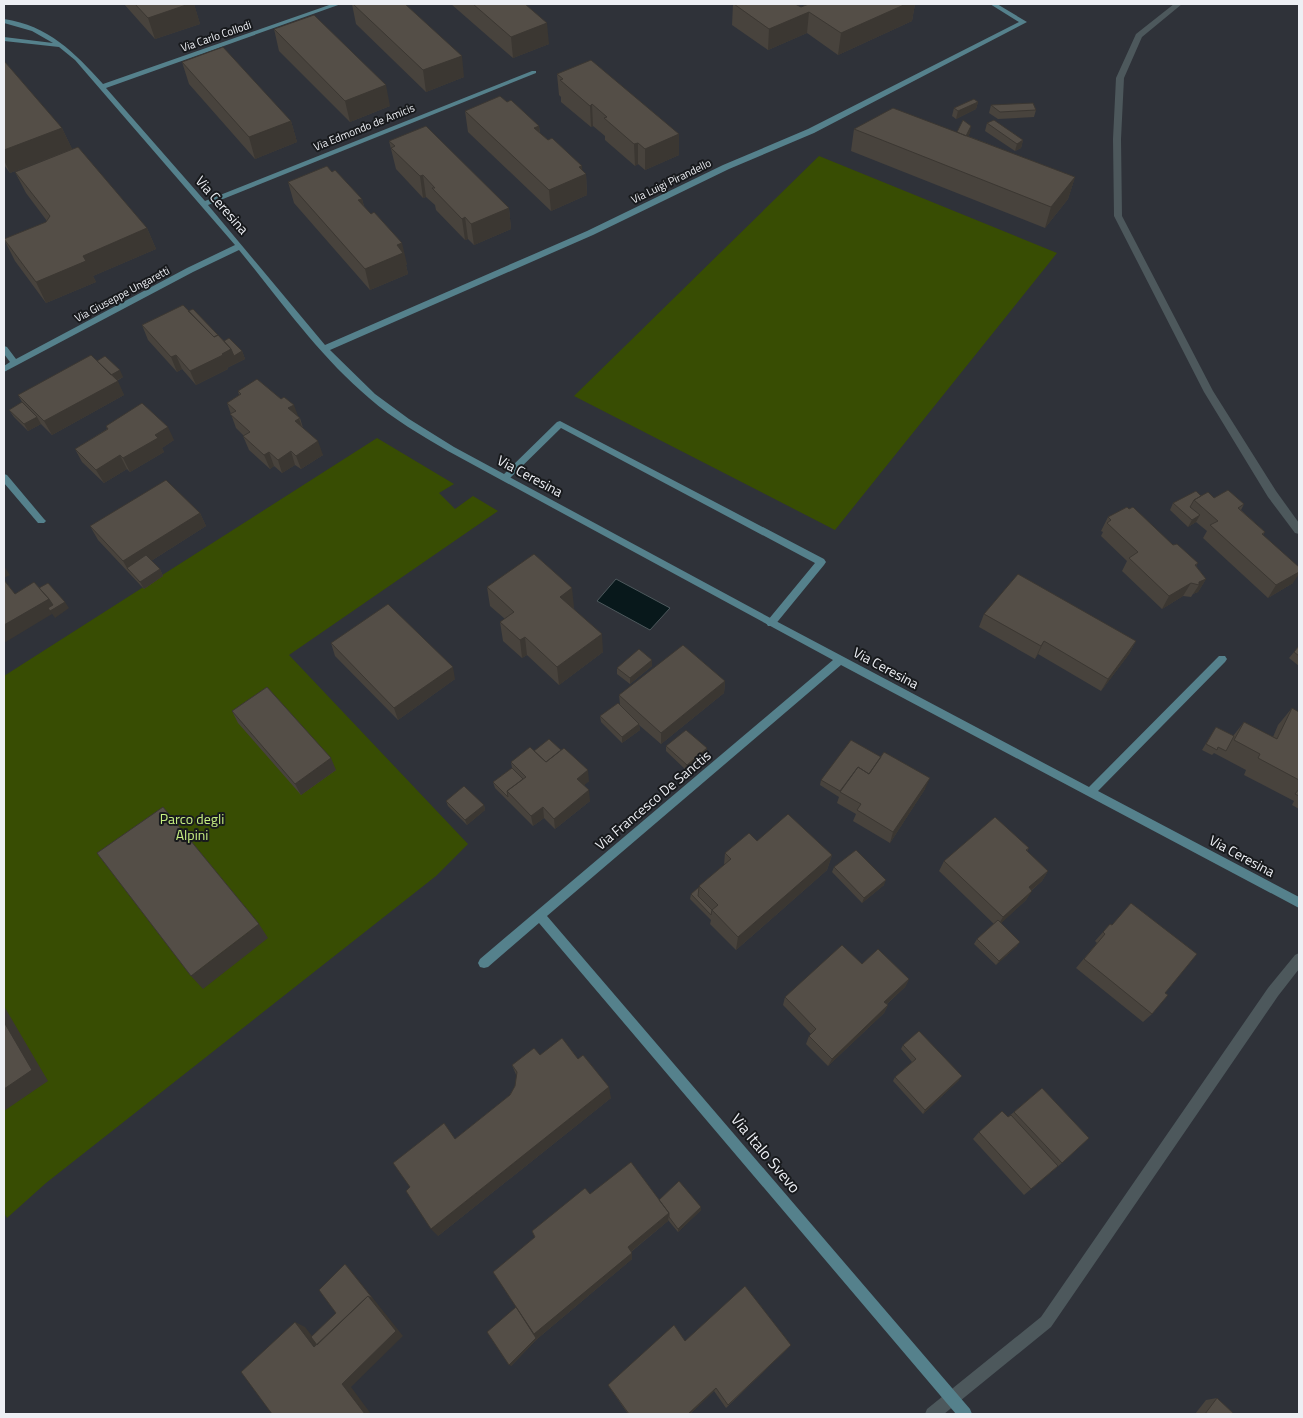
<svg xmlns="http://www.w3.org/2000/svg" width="1303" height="1418" font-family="'Titillium Web',sans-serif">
<rect width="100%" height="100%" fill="#2f3239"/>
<path fill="#384d03" d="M819,156L1057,253L835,530L574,396Z
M377,438L454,484L439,493L455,509L473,496L498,511L289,655L468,844L436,876L46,1183L7,1218L4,1213V676Z"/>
<path fill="#08181b" stroke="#4d585c" d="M616,579L670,608L650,630L597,601Z"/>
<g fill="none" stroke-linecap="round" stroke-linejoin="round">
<path fill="#4d585c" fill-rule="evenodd" d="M1174,4H1182L1142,37L1124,78L1121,139L1122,216L1213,391L1276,491L1299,523V534L1295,533L1268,497L1204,392L1114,216L1113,139L1116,78L1136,34Z
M1299,953V969L1278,996L1051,1327L944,1414H925L927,1409L1041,1317L1268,988L1295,955Z"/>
<path fill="#55818c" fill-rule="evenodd" d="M560,421L824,559L826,562L824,565L774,626H768L766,623L768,620L815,563L561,428L508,480H502L501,478L502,476L557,422Z"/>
<path fill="#55818c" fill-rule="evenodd" d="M332,4H341L106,88L205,201L532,71H536V73L208,205L325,345L587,231L723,165L808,129L1019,22L990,4H997L1027,22L814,133L729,169L593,235L330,350L375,394L409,419L454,447L774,620L1089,787L1219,656H1225L1227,659L1225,662L1098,791L1299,897V908L841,665L547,916L970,1409L972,1414H956L539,923L488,967L484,968L480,967L478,963L480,959L833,660L448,451C421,435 393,419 369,398C319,356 280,300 239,250L193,272L4,372V366L10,362L4,354V346L7,347L16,359L187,268L235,245L75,60L59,47L4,41V37L53,43L32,31L4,23V19C49,26 74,52 103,84Z
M4,474L7,475L44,519L46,521L44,523H38L4,483Z"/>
</g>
<path fill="#48433d" d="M124,4H194L200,24L155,39Z
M352,4H405L464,77L426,92L356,24Z
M451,4H525L549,44L513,58Z
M733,4L801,7L809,4H915L912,21L838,55L807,33L768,50L732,25Z
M274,29L390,106L350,122L279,51Z
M4,62L62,128L72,149L147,228L156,249L93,276L96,282L46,303L15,261L4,239L46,222L47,221L26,193L15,172L68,151L10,173L4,165Z
M182,62L291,121L297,142L255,159L189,84Z
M557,74L679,155L645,170L638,164L635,166L605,140V136L593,126L591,127L561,102V97L559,95Z
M507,102L539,126L540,133L586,174L587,195L551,211L468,132L465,111Z
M978,102L976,109L956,119L952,116L954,108Z
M991,105L1036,110L1034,117L998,119L989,113Z
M987,123L1023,140L1021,148L1015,151L985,131Z
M854,129L957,132L970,133L968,136L1075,177L1068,199L1045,228L851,151Z
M389,141L509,208L511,229L474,245L468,239L465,240L436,210L435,205L426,197L423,198L396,169Z
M332,172L362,199L364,206L407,264L406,265L408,274L370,290L294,203L288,182Z
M188,311L224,341L242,351L245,359L227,368L228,369L196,385L182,369L177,372L148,340L142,325Z
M97,361L123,377L117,381L124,395L52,435L41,424L28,431L14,417L9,410L22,402L18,395Z
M238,391L298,417L300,418L303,428L323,455L301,469L295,465L282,473L274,466L270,469L249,450L243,436H244L236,428L227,403L239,395Z
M106,426L174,440L162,448L164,452L130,472L127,469L104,483L82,462L75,449L107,429Z
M1201,496L1214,498L1244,504L1241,510L1265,532L1263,535L1293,583L1268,598L1203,538L1207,531L1196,522L1188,527L1170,510L1173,503Z
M200,513L206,526L151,561L160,569L163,576L144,589L98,540L90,526Z
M1108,517L1173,545L1198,563L1196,566L1206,579L1198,592L1193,594L1191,597L1183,596L1162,609L1122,571L1127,561L1101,536L1103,532L1101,531Z
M487,587L574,607L573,608L603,652L559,685L527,655L522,658L503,641L500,622L505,619L490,606Z
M984,614L1136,641L1129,654L1101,691L1038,654L1035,659L979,627Z
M331,643L455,679L398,720L335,656Z
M1299,646V666L1289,658Z
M652,666L630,684L617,674V668Z
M725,681L724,693L661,744L639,725L640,730L622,743L601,722L600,716L620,705L619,695Z
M1292,708L1299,712V809L1292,805L1294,801L1244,775L1246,770L1214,753L1212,755L1202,750L1216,727L1233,736L1244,722L1273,737L1278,725Z
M232,711L336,770L301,795L238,723Z
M666,746L707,748L706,754L686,770L666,751Z
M534,751L589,781L584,785L590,801L555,829L544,818L533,826L495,788L493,782L512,768L511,762Z
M821,780L925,789L890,843L853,821L856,814L837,803L839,797L820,785Z
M446,801L484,805L485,810L467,825L448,806Z
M757,841L832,855L827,870L736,950L710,924L711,920L690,899L691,894L724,865L725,853Z
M1029,848L1027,851L1048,871L1042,881L1032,890L1026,900L1001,923L1017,946L996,965L974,944L977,939L994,924L939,871L944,861Z
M834,867L884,885L862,903L832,872Z
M1103,932L1165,993L1152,1014L1143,1022L1076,968L1097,943L1095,941Z
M862,964L909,979L905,987L887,1004L888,1005L884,1013L828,1066L806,1044L809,1036L811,1034L783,1005L785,997Z
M903,1045L959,1080L923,1114L893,1081L895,1077L912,1062L901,1049Z
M540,1055L578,1059L611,1098L438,1236L455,1139L510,1095L515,1086L517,1077L512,1065Z
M1042,1088L1062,1163L1024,1195L973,1139L979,1132L1008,1117Z
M590,1194L659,1200L701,1207V1210L678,1232L668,1220V1221L631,1252L632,1259L537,1339L511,1366L516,1307L535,1238L532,1231Z
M685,1341L787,1349L726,1408L714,1391L690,1414H628L610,1388L608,1385Z
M1217,1398L1234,1414H1195L1206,1400Z"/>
<path fill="#3b3732" d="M189,4H194L200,24L155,39L148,18Z
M906,4H915L912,21L838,55L841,33Z
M809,12L807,33L768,50L769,29Z
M547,23L549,44L513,58L511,37Z
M462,56L464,77L426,92L423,70Z
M386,85L390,106L350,122L345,101Z
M978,102L976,109L956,119L958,111Z
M592,104L593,126L591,127L590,106Z
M291,121L297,142L255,159L249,137Z
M539,126L541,148L534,128Z
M971,126L970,133L959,154L960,146Z
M62,128L72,149L10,173L4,160V150Z
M679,134V155L645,170V149Z
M1023,140L1021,148L1015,151L1017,144Z
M638,143V164L635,166L634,144Z
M582,166L583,175L586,174L587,195L551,211L549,190L579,167Z
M423,175L426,197L423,198L420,176Z
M1075,177L1068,199L1045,228L1051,207Z
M362,199L367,220L358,200Z
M509,208L511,229L474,245L471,224Z
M465,217L468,239L465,240L462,219Z
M147,228L156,249L93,276L96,282L46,303L36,282L83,256Z
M402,243L407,264L406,265L408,274L370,290L365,269L397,245Z
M231,349L242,351L245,359L227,368L228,369L196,385L190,371Z
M176,355L182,369L177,372L171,357Z
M120,370L123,377L112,383L109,376Z
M118,381L124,395L52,435L44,421Z
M294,405L304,432L300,435L288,408Z
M37,417L41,424L28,431L24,424Z
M168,427L174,440L162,448L164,452L130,472L123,458L155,435Z
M318,441L323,455L301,469L296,456Z
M291,451L295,465L282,473L278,460Z
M269,452L274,466L270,469L264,455Z
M120,455L127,469L104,483L96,470Z
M200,513L206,526L132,573L127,568L123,561Z
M1200,515L1196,522L1188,527L1192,520Z
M4,566L10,575L4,578Z
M160,569L163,576L144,589L140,582Z
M1299,572V574L1293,583L1268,598L1276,585Z
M1206,579L1198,592L1193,594L1199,585V582Z
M1191,583L1183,596L1162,609L1169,596Z
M572,588L574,607L562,615L560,597Z
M49,599L65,602L69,608L55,618L48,608L52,614L4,643V625Z
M602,634L603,652L559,685L557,667Z
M525,637L527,655L522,658L520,640Z
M1044,641L1038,654L1035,659L1041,646Z
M1136,641L1129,654L1101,691L1108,679Z
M652,660V666L630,684V678Z
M453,667L455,679L398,720L394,708Z
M725,681L724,693L661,744V733Z
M639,724L640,730L622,743V737Z
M707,748L706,754L686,770L687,765Z
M331,758L336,770L301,795L295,784Z
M588,770L589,781L579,790L577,779Z
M930,778L925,789L890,843L893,832Z
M589,790L590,801L555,829L554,819Z
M484,805L485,810L467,825L465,820Z
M543,807L544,818L533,826L531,816Z
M832,855L827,870L736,950L738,937Z
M1048,871L1042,881L1023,897L1029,887Z
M886,880L884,885L862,903L864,898Z
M1032,891L1026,900L997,927L1003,917Z
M259,924L268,938L203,989L191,976Z
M1020,942L1017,946L996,965L999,961Z
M909,979L905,987L880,1010L884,1002Z
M888,1005L884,1013L828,1066L832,1059Z
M4,1006L48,1081L4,1111Z
M962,1076L959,1080L923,1114L925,1110Z
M609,1087L611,1098L438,1236L431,1229Z
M701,1207V1210L678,1232V1229Z
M669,1213L668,1221L628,1254V1247Z
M632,1253V1259L537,1339L511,1366L509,1365L516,1307Z
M345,1264L348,1267L403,1336L351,1387L371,1414H365L295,1322L305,1327L322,1349L372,1301Z
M716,1388L714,1391L690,1414H688Z"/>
<path fill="#544e47" stroke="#3b3732" d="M135,4H189L148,18Z
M353,4H405L462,56L423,70Z
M473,4H525L547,23L511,37Z
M734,4H795L801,7L809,4H906L841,33L809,12L769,29Z
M314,15L386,85L345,101L274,29Z
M223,47L291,121L249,137L182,62Z
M591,60L679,134L645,149L638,143L634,144L604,118L607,117L592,104L590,106L560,80L563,79L557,74Z
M4,62H5L62,128L4,150Z
M500,96L507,102L511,100L539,126L534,128L548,140L552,138L582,166L579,167L586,174L549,190L465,111Z
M974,99L978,102L958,111L954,108Z
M1033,103L1036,110L1000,112L991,105Z
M893,108L1075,177L1051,207L854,129Z
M963,120L971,126L966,136L957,132Z
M994,120L1023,140L1017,144L987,123Z
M426,126L509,208L471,224L465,217L462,219L432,188H435L423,175L420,176L391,148L395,146L389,141Z
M78,147L147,228L83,256L86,261L36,282L4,239L46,222L50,216L15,172Z
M327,166L332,172L335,170L362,199L358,200L371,214L374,212L402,243L397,245L403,253L365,269L288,182Z
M183,305L214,337L218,335L231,349L222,354L223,355L190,371L176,355L171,357L142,325Z
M193,309L218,335L214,337L188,311Z
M229,338L242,351L234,356L231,349L224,341Z
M91,355L118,381L44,421L18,395Z
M105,356L120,370L111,375L97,361Z
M257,379L281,399L284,397L294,405L288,408L300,418L295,421L318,441L296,456L291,451L278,460L269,452L264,455L243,436L250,432L230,414L236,411L227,403L241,394L238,391Z
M22,402L37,417L24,424L9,410Z
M142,403L168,427L155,435L158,438L123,458L120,455L96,470L75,449L108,429L106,426Z
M166,480L200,513L123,561L90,526Z
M1228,490L1244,504L1238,508L1265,532L1262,534L1299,567V572L1276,585L1210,525L1218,521L1194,500L1208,492L1214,498Z
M1196,491L1201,496L1194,500L1190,507L1200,515L1192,520L1173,503Z
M1127,507L1129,509L1133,507L1173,545L1177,544L1198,563L1195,565L1206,579L1199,582V585L1191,583L1169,596L1129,558L1138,552L1107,523L1111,520L1108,517Z
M534,554L572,588L560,597L602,634L557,667L525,637L520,640L500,622L514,612L487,587Z
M146,555L160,569L140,582L127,568Z
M1018,574L1136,641L1108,679L1044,641L1041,646L984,614Z
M4,580L15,594L34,582L49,599L4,625Z
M48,583L65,602L50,611L48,608L53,605L49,599L39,588Z
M388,604L453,667L394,708L331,643Z
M683,645L725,681L661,733L619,695Z
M1299,646V656L1294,652Z
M639,649L652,660L630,678L617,668Z
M267,687L331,758L295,784L232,711Z
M618,703L639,724L622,737L600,716Z
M1292,708L1299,712V780L1258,758L1260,754L1234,740L1244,722L1277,739Z
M1216,727L1234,736L1226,751L1218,747L1217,750L1206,744Z
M686,730L707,748L687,765L666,746Z
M549,739L561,750L546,762L534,751Z
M851,740L881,757L869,774L858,767L840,791L821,780Z
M530,747L546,762L564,748L588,770L577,779L589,790L554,819L543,807L531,816L507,791L526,777L511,762Z
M884,752L930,778L893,832L857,810L861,804L840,792L858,767L869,774Z
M512,768L523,779L507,791L508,797L493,782Z
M464,786L484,805L465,820L446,801Z
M1299,789V796L1295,794Z
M163,807L259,924L191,976L97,853Z
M788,814L832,855L738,937L712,910L718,905L699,886L731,859L725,853L749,833L757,841Z
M995,817L1029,848L1026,850L1048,871L1029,887L1032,891L1003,917L944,861Z
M856,850L886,880L864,898L834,867Z
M699,887L698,896L712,910L711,915L691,894Z
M1131,903L1197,954L1165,993L1168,995L1152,1014L1084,959L1105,934L1103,932L1110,924L1112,925Z
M998,920L1020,942L999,961L977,939Z
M842,945L862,964L878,949L909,979L884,1002L888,1005L832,1059L809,1036L816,1029L785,997Z
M4,1022L32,1070L4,1089Z
M919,1031L962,1076L925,1110L895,1077L916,1059L903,1045Z
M562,1038L578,1059L583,1055L609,1087L431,1229L406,1191L410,1187L393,1163L444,1123L455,1139L510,1095L515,1086L517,1072L512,1065L534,1048L540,1055Z
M1042,1088L1089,1138L1062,1163L1014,1112Z
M1002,1111L1008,1117L1011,1115L1058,1166L1031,1189L979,1132Z
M631,1162L669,1213L628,1247L632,1253L534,1334L493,1272L535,1237L532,1231L585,1188L590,1194Z
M679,1181L701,1207L678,1229L669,1217V1213L659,1200Z
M345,1264L373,1299L368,1296L317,1345L311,1337L336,1313L319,1290Z
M745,1286L791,1345L728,1405L716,1388L688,1414H629L608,1385L674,1325L685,1341Z
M368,1296L396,1331L342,1384L365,1414H272L241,1372L295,1322L314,1347Z
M516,1307L536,1338L509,1365L487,1332Z
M1217,1398L1234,1414H1205Z"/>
<g text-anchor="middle" stroke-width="4" stroke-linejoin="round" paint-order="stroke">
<g font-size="11" fill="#edeff4" stroke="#181a1d">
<text transform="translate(216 36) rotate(-19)" y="4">Via Carlo Collodi</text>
<text transform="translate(364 127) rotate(-22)" y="4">Via Edmondo de Amicis</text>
<text transform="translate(671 181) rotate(-26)" y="4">Via Luigi Pirandello</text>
<text transform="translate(122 294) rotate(-28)" y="4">Via Giuseppe Ungaretti</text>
</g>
<g font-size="14" fill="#edeff4" stroke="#181a1d">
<text transform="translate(222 205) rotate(49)" y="5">Via Ceresina</text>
<text transform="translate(530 476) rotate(28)" y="5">Via Ceresina</text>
<text transform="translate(886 668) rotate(28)" y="5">Via Ceresina</text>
<text transform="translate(653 800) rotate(-40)" y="5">Via Francesco De Sanctis</text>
<text transform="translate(1242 856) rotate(28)" y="5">Via Ceresina</text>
</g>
<g font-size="14" fill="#c7ef82" stroke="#181a1d">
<text x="192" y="824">Parco degli<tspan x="192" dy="16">Alpini</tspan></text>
</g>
<g font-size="16" fill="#edeff4" stroke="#181a1d">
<text transform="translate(766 1153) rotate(50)" y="6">Via Italo Svevo</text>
</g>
</g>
<rect width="1303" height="1418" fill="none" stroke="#edeff4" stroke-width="10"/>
</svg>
